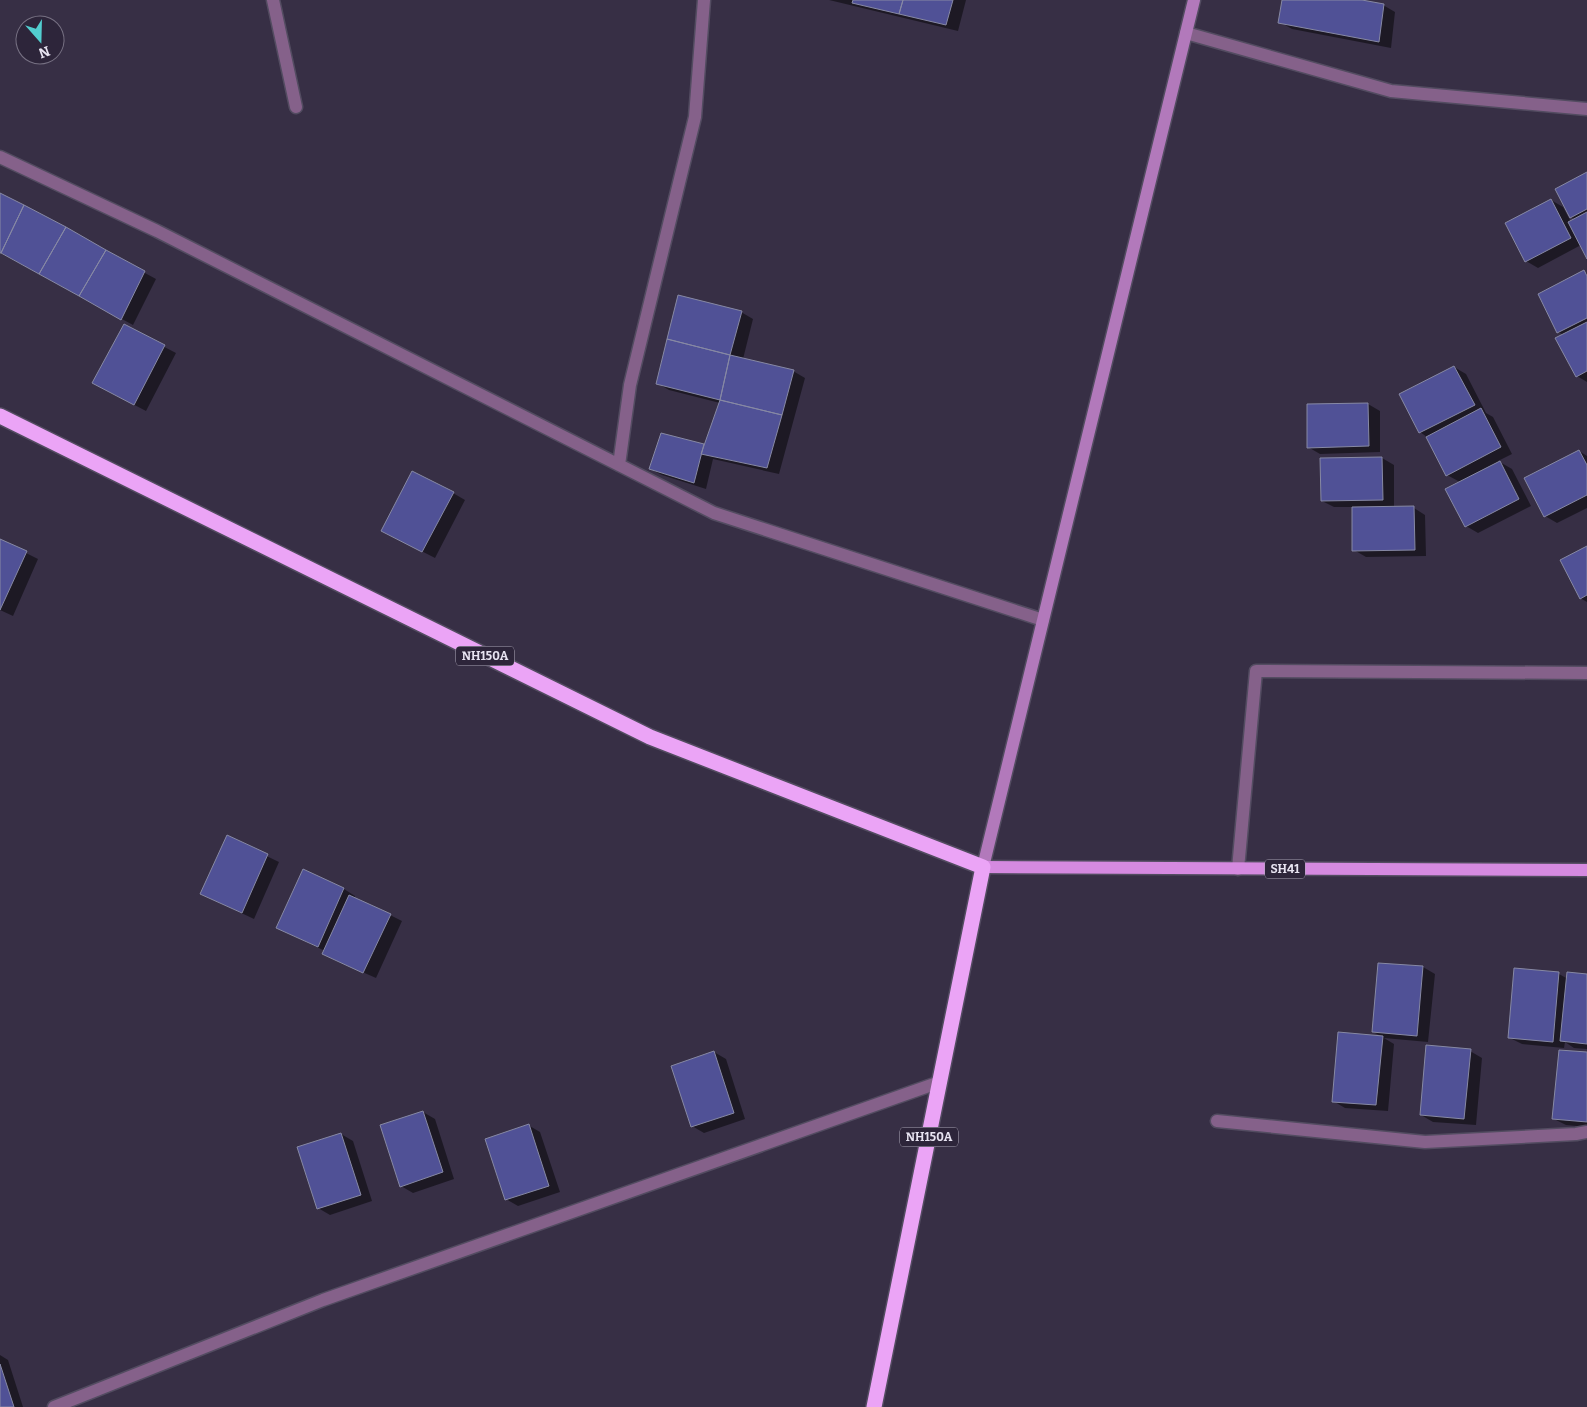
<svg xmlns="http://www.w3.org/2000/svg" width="1587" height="1407" font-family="Bitter,serif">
<rect width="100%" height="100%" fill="#372f45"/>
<path fill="#0007" d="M829,0H966L958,31Z
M1283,0H1355L1383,5L1395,12L1391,48L1292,29L1280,22Z
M1587,174V256L1581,245L1538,268L1526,261L1551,200L1563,207L1571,222L1576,220L1571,217Z
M0,194L156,279L133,325L0,253Z
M1584,272L1587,274V382L1577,376L1564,335L1558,332Z
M741,312L753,319L743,359L793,371L805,378L779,474L713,459L706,489L662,475L650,469L662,435L706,445L720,403L669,390L657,383Z
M124,326L176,353L146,411L106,390Z
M1454,367L1466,374L1486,413L1493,417L1512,454L1498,461L1512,469L1531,506L1478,533L1466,526L1460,482L1447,475L1427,437L1420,432Z
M1368,404L1380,411V452L1320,454L1308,447Z
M1579,451L1587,456V508L1557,523L1545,516Z
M1382,458L1394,465V508H1414L1425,515L1426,556L1366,557L1354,550L1353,507H1334L1322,501V459Z
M453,493L465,500L435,558L394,537Z
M0,540L38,559L13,616L0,610Z
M1587,547V602L1580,598Z
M227,837L279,862L254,919L201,894Z
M303,871L344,889L355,896L354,899L390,915L402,921L376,978L335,960L324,954L325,951L277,928Z
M1423,967L1435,974L1428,1042L1384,1038L1394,1044L1388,1111L1345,1108L1333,1101L1339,1033L1383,1037L1373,1032Z
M1559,974L1568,979L1587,975V1049L1574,1048L1565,1042L1564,1048L1522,1044L1510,1038Z
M1470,1051L1482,1058L1476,1125L1433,1122L1421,1115Z
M714,1052L726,1059L745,1119L704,1133L692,1126Z
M1587,1053V1127L1566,1125L1554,1119Z
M423,1112L435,1119L454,1179L413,1193L401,1186Z
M528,1125L540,1132L560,1192L518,1206L506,1199Z
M341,1134L353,1141L372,1201L330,1215L318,1208Z
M0,1355L8,1360L23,1407H0Z"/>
<path fill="#505196" stroke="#8789a4" d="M853,0H903L899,14L852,3Z
M903,0H953L946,25L899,14Z
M1282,0H1362L1384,4L1379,42L1278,23Z
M1587,172V209L1570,218L1555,189Z
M0,193L24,205L1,253H0Z
M1551,199L1571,238L1525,262L1505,223Z
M24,205L66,227L39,274L1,253Z
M1587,212V259L1568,222Z
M66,227L106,250L79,296L39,274Z
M106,250L145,271L121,320L79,296Z
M1584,270L1587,276V318L1557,333L1538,294Z
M678,295L742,311L730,355L667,339Z
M1587,322V371L1576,377L1555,338Z
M124,324L165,345L134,405L92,383Z
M667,339L730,355L720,400L656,384Z
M730,355L794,370L782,415L720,400Z
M1454,366L1475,405L1419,433L1399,394Z
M720,400L782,415L767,468L701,454Z
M1368,403L1369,446L1307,448V404Z
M1481,408L1501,447L1446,476L1426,437Z
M661,433L704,444L694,483L649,469Z
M1579,450L1587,465V495L1544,517L1524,478Z
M1382,457L1383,500L1321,501L1320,458Z
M1500,461L1519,499L1465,527L1445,489Z
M412,471L454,492L422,552L381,531Z
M1414,506L1415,550L1352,551V507Z
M0,539L27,551L0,610Z
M1587,546V595L1580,599L1560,560Z
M227,835L268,854L242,913L200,894Z
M303,869L344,888L318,947L276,928Z
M349,895L391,914L363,973L322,954Z
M1378,963L1423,966L1417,1036L1372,1032Z
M1514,968L1559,972L1553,1042L1508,1038Z
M1567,972L1587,974V1044L1560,1041Z
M1338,1032L1383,1036L1376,1105L1332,1102Z
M1426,1045L1471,1049L1464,1119L1420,1115Z
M1559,1050L1587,1052V1122L1552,1119Z
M714,1051L734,1113L691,1127L671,1066Z
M423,1111L443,1172L400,1187L380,1125Z
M529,1124L549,1186L505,1200L485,1139Z
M341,1133L361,1195L317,1209L297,1147Z
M0,1364L14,1407H0Z"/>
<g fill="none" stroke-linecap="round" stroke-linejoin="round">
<g stroke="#534c61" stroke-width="15">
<path id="street" d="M273,0L296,107
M1186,33L1391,91L1587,109
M0,157L157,231L714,513L1043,620
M619,465L630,385L695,117L704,0
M1238,869L1256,671L1587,673
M1217,1121L1425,1142L1576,1134L1587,1132
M54,1407L323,1300L940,1082"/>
</g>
<g stroke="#534c61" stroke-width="15">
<path id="secondary" d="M983,867L1194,0"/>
</g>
<g stroke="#534c61" stroke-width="15">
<path id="primary" d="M983,867L1587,870"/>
</g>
<g stroke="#534c61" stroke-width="18">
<path id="highway" d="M0,416L650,737L983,867L874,1407"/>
</g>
<use href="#street" stroke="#85618a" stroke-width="12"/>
<use href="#secondary" stroke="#b279bb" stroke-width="12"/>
<use href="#primary" stroke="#d58ae0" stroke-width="12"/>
<use href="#highway" stroke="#eba4f6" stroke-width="15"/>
</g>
<g text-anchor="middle" stroke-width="4.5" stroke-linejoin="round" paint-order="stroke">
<g fill="#2d253a" stroke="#afaaba" stroke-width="1">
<rect x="456" y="646.5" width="58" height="19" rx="4"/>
<rect x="1265" y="859.5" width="40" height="19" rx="4"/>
<rect x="900" y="1127.5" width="58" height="19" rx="4"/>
</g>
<g font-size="12" font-weight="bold" fill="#e7e3f1">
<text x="485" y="660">NH150A</text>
<text x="1285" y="873">SH41</text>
<text x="929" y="1141">NH150A</text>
</g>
</g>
<g transform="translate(40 40) rotate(160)"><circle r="24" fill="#2d253a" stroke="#777183"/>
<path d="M0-4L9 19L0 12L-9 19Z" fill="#52cdcf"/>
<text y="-8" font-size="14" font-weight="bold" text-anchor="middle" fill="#e7e3f1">N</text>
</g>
</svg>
